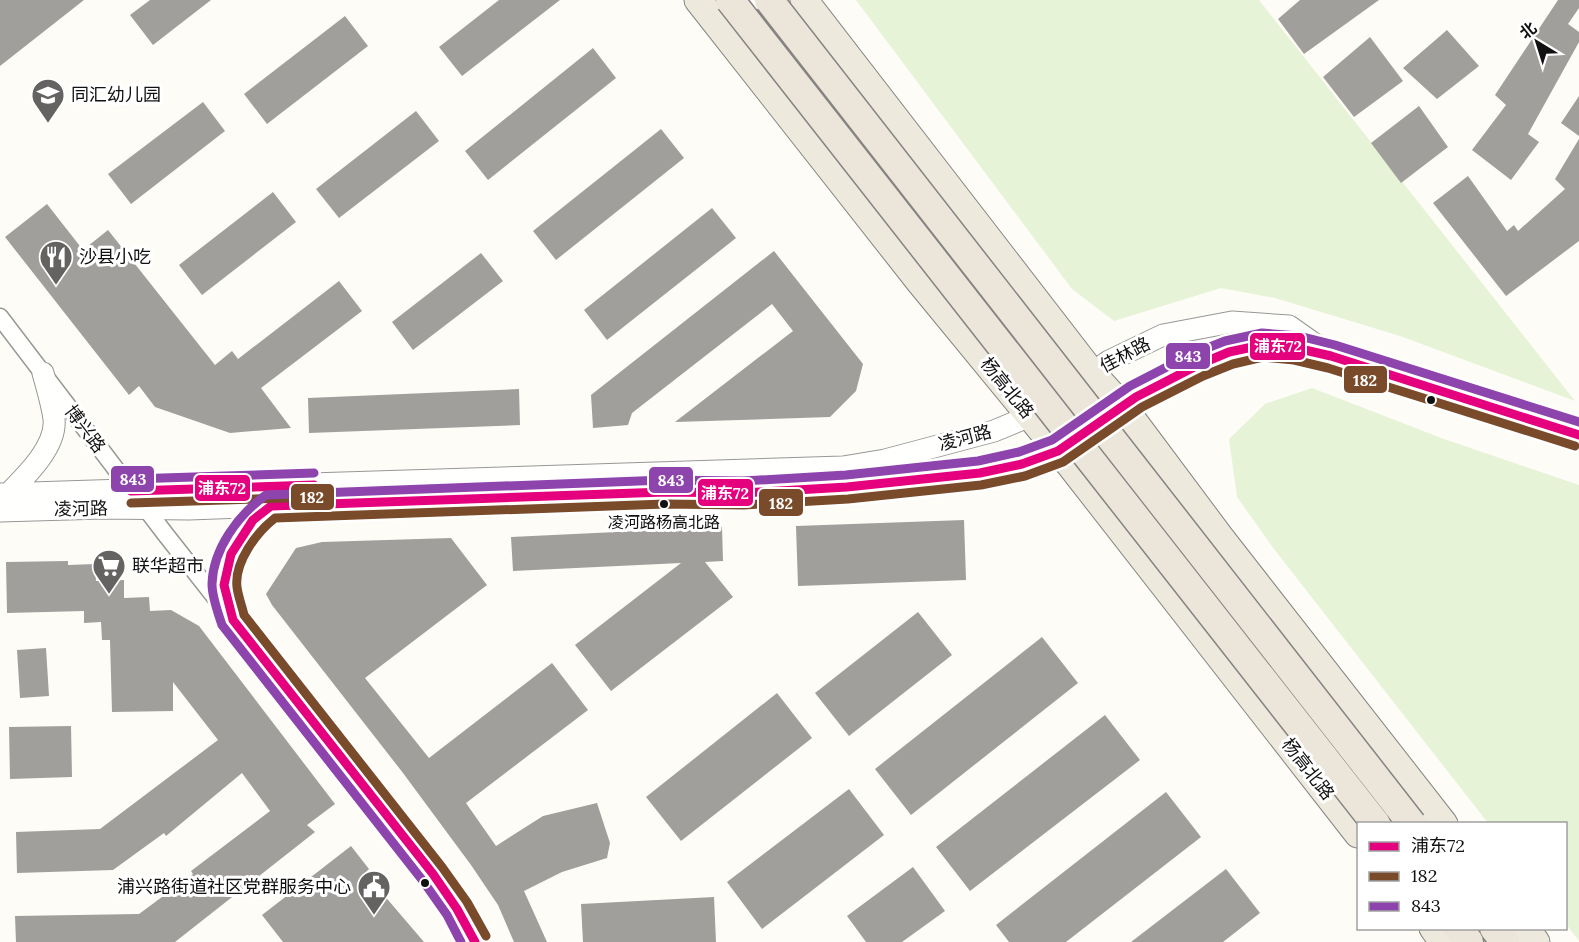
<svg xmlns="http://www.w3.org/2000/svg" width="1579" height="942" font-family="Lora,'Noto Sans SC',serif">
<rect width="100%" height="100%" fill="#fdfcf7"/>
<path fill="#e7f3d7" d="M856,0H1259L1575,401L1400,336L1275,298L1221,288L1114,321L1072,289Z
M1312,388L1444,439L1579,485V941L1566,924V824L1488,823L1274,549L1237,497L1229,439L1265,404Z"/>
<path fill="#a19f9c" d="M0,0H84L0,66Z
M150,0H211L153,45L130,15Z
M499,0H560L462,76L439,47Z
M1300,0H1379L1304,54L1278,19Z
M1558,0H1579V8L1568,24L1579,32V42L1528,134L1539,142L1511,180L1472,150L1506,105L1495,95Z
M345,16L368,46L267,124L244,94Z
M1447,30L1479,66L1437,99L1403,68Z
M1370,37L1403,81L1354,117L1323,77Z
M593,48L616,78L488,180L465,151Z
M1579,96V136L1561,123Z
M203,102L225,131L131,204L108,174Z
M1419,106L1448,147L1401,183L1371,143Z
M416,111L439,141L339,218L316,189Z
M661,129L684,158L556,260L533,231Z
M1579,139V241L1506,296L1433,203L1468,176L1507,231L1514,225L1518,231L1565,189L1555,179Z
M273,192L296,222L202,295L179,265Z
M47,204L83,250L108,230L215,365L232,351L238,359L339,281L362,311L261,388L291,428L230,433L155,407L139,386L129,395L5,237Z
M712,208L736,238L607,340L584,310Z
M774,251L863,364L856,391L830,417L675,422L793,331L772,304L632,413L628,425L593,428L591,395Z
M481,253L503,281L413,350L392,322Z
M519,389L520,425L309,433L308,398Z
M964,520L966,580L798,586L796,526Z
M722,527L723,561L705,562L733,597L611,691L575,645L681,563L513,571L511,537Z
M451,538L487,585L365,678L429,758L552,663L588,710L466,803L496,846L543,816L597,803L610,843L607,858L562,872L524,891L547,942H514L498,905L471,865L403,773L272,605L266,594L296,548L322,542Z
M68,561V565L95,564L96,581L124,580V598L149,597L150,611L171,610L199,626L335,804L307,825L315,832L175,942H16L15,916L139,914L193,874L191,871L270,811L242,773L166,836L164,833L113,870L17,873L16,832L100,829L218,740L173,682V711L112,712L110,640H102L101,622L84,623V611L7,613L6,562Z
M918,612L952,655L849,736L815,693Z
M1042,637L1078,683L911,815L875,769Z
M46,648L49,696L20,698L17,650Z
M777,693L812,738L681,841L646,797Z
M1105,715L1140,760L970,891L936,847Z
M71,726L72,777L10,779L9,727Z
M849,789L884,835L762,929L727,882Z
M1166,792L1201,837L1066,942H1009L996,925Z
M351,846L369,869L365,873L424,942H283L262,915Z
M913,867L945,911L902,942H866L847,916Z
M1226,869L1260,913L1223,942H1131Z
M714,897L716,942H583L581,904Z"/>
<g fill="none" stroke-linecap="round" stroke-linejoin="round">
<g stroke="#979795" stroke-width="19">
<path id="minor" d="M0,317L166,535L433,874L457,909L475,942"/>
</g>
<g stroke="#979795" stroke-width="23">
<path id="tertiary" d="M0,494L843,467L885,460L994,431L1030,416L1109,361L1163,335L1232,322L1289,326L1323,350
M8,494C26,476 57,446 54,419C52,404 47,388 43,373
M0,511L103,508L189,509L665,492L743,493L847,487L980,473L1022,464L1058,451L1136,397L1198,365L1229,352L1262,345L1296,348L1331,356L1579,435
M233,620L224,585L231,554L253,520L271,506"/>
</g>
<g stroke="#858482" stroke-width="29">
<path id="primary" d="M698,0L919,281L1071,466L1358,834
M804,0L1092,373L1123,407L1220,537L1444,824
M1433,928L1443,942
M1525,928L1536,942"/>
</g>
<g stroke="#858482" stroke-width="31">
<path id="trunk" d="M1458,928L1469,942
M1494,928L1505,942"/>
</g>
<use href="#minor" stroke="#fffffe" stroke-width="16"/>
<use href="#tertiary" stroke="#fffffe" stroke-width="21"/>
<use href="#primary" stroke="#ede9dc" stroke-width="27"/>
<use href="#trunk" stroke="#ece5da" stroke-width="28"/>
<g stroke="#858482" stroke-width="31" stroke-linecap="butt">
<path id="trunk-bridge" d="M730,0L1376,824
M769,0L1412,824"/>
</g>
<use href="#trunk-bridge" stroke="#ece5da" stroke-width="28"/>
<g stroke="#fff" stroke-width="14">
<path id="bus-1" d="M131,491L314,485
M475,942L457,909L433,874L233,620L224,585L231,554L253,520L271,506L665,492L743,493L847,487L980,473L1022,464L1058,451L1136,397L1198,365L1229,352L1262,345L1296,348L1331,356L1579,435"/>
</g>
<g stroke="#fff" stroke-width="14">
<path id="bus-2" d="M131,503L314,497
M486,936L467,902L442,867L244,615C242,606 238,596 237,587C234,562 257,532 275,518L665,504L744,505L848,499L981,485L1025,476L1063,462L1142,407L1203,376L1233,364L1263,357L1294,360L1328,368L1575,446"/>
</g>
<g stroke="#fff" stroke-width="14">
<path id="bus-3" d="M131,479L314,473
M461,942L447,915L423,881L222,625C218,613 212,597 212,584C213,549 238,515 266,495L665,480L743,481L846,475L978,461L1019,452L1052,440L1130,386L1192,354L1225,341L1262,333L1299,336L1335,345L1579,422"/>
</g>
<use href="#bus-1" stroke="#e5007d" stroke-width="9"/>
<use href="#bus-2" stroke="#7a4b2a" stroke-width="9"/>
<use href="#bus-3" stroke="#8e44ad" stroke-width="9"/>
</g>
<defs>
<g id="school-pin" transform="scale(1.725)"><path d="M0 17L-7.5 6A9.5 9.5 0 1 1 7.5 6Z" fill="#646362" stroke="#fff"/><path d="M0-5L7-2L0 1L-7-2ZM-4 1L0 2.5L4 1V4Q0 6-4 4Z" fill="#fff"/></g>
<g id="restaurant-pin" transform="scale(1.725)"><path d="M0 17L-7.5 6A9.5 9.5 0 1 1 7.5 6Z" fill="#646362" stroke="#fff"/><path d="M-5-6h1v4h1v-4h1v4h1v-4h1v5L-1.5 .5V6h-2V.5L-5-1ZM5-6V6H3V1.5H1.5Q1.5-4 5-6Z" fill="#fff"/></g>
<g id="supermarket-pin" transform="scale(1.725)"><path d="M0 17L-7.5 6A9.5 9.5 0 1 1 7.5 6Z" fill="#646362" stroke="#fff"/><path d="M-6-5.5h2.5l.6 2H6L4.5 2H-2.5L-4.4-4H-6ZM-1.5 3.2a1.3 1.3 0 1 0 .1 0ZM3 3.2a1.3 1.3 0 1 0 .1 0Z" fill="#fff"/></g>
<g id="civic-pin" transform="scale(1.725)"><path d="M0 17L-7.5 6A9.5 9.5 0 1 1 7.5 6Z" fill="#646362" stroke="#fff"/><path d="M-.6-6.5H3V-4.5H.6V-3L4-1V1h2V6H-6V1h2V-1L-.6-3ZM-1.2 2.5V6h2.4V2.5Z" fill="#fff"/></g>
</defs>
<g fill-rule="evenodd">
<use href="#school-pin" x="48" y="95"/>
<use href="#restaurant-pin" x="56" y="257"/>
<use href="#supermarket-pin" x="109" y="566"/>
<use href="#civic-pin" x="374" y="887"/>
</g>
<g fill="#111" stroke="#fff" stroke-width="2">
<circle cx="1431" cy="400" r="5"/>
<circle cx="664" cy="504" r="5"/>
<circle cx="425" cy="883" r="5"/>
</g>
<g text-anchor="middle" stroke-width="6" stroke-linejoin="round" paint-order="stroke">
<g font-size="16" fill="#111" stroke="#fff">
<text x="664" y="528">凌河路杨高北路</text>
</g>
<g font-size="18" fill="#111" stroke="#fff" text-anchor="start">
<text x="71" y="101">同汇幼儿园</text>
<text x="79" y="263">沙县小吃</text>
<text x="132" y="572">联华超市</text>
<text x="351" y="893" text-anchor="end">浦兴路街道社区党群服务中心</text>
</g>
<g font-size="18" fill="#111" stroke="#fff">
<text transform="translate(1125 355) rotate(-28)" y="6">佳林路</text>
<text transform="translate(1007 388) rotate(51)" y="6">杨高北路</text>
<text transform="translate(85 429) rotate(53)" y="6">博兴路</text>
<text transform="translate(965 438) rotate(-15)" y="6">凌河路</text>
<text transform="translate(81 509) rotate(-1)" y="6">凌河路</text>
<text transform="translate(1308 769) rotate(52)" y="6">杨高北路</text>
</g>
</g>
<g stroke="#fff" stroke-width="2">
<rect x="1249" y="332" width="57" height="29" rx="6" fill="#e5007d"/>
<rect x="1165" y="342" width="46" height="28" rx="6" fill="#8e44ad"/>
<rect x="1343" y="365" width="45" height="29" rx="6" fill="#7a4b2a"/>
<rect x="110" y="465" width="45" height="28" rx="6" fill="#8e44ad"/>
<rect x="648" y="466" width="46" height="28" rx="6" fill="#8e44ad"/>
<rect x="194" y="474" width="57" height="28" rx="6" fill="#e5007d"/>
<rect x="697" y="478" width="57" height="29" rx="6" fill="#e5007d"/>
<rect x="290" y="483" width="45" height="28" rx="6" fill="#7a4b2a"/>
<rect x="758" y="488" width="46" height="29" rx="6" fill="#7a4b2a"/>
</g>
<g font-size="16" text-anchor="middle" font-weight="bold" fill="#fff">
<text x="1278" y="352">浦东72</text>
<text x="1188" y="362">843</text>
<text x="1365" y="386">182</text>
<text x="133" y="485">843</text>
<text x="671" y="486">843</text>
<text x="222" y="494">浦东72</text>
<text x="725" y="499">浦东72</text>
<text x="312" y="503">182</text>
<text x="781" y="509">182</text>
</g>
<rect x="1357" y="822" width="210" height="108" fill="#ffffff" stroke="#a0a0a0" stroke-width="1.5"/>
<rect x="1369" y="842" width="30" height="9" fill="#e5007d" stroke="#a0a0a0" stroke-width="1.5"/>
<text x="1411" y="852" font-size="18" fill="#111111">浦东72</text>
<rect x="1369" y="872" width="30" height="9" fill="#7a4b2a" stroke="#a0a0a0" stroke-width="1.5"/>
<text x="1411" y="882" font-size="18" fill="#111111">182</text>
<rect x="1369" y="902" width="30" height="9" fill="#8e44ad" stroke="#a0a0a0" stroke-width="1.5"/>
<text x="1411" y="912" font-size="18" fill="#111111">843</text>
<g transform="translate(1537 42) rotate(322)" stroke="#ffffff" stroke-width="4.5" paint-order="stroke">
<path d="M0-4.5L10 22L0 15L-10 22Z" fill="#111111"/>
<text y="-9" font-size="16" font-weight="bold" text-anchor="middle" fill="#111111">北</text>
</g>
</svg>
